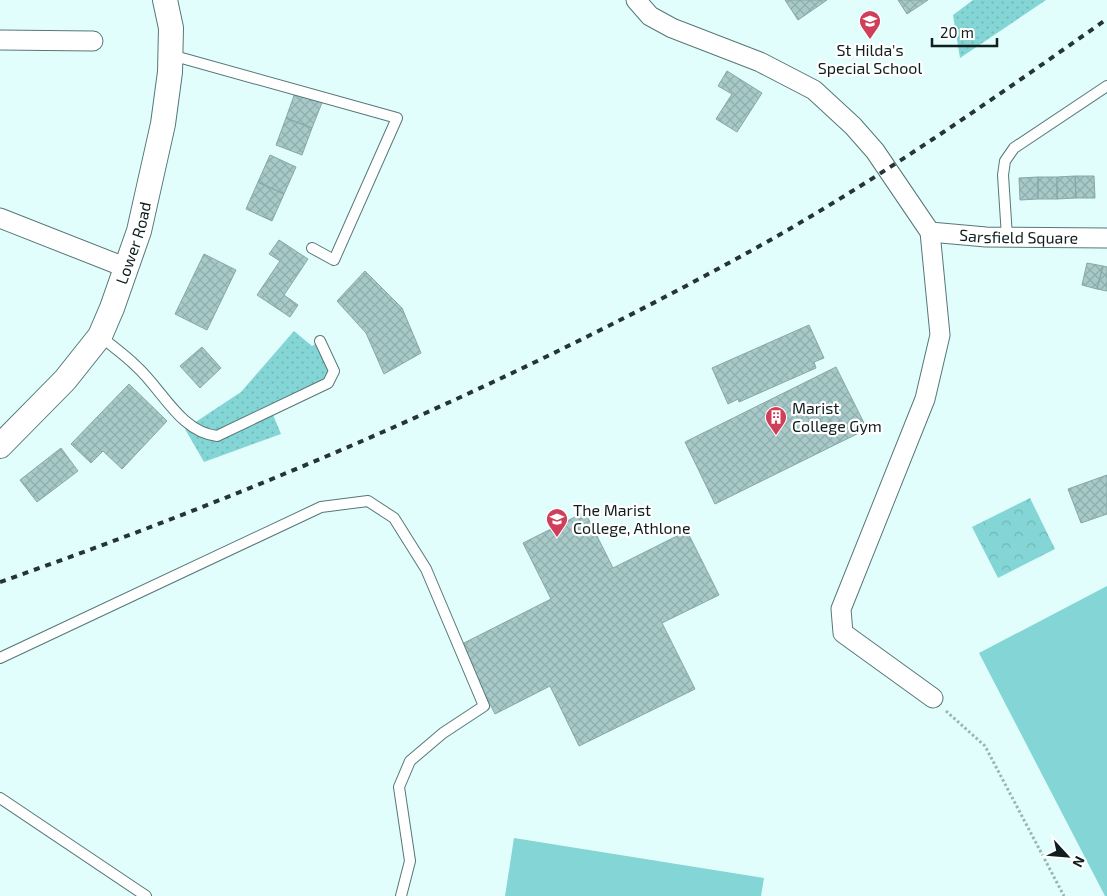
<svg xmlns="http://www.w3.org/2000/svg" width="1107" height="896" font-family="'Exo 2',sans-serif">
<defs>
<pattern id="grass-dots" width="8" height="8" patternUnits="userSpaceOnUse" patternTransform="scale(1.25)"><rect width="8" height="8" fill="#83d6d5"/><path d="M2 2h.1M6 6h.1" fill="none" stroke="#70b7b6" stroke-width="1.8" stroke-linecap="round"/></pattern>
<pattern id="park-crowns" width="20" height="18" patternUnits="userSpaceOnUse" patternTransform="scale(1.25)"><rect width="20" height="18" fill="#83d6d5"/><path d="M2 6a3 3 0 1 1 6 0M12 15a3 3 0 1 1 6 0" fill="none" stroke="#70b7b6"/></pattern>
<pattern id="building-cross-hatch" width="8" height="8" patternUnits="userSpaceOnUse" patternTransform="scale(1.25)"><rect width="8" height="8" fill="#a7cac9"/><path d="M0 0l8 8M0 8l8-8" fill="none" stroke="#8fadac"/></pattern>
</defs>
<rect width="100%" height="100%" fill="#e1fefd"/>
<path fill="url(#grass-dots)" d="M973,0H1046L960,58L953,15Z
M294,331L312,346L320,341L334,371L328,383L271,410L281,434L204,462L185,429L241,392Z"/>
<path fill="url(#park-crowns)" d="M1030,498L1055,549L998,578L972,527Z"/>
<path fill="#83d6d5" d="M1107,586V896H1105L979,653Z
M514,838L764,878L761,896H505Z"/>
<path fill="url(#building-cross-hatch)" stroke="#86a8a7" d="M785,0H827L798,20Z
M898,0H928L907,14Z
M727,71L762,93L737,132L716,119L732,94L718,86Z
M296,90L323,100L312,128L286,118Z
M286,118L312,128L302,155L276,145Z
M270,155L296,167L284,194L258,182Z
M1075,176L1076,198L1057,199V177Z
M1075,176H1094L1095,198H1076Z
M1038,177V199L1020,200L1019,178Z
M1038,177H1057V199H1038Z
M258,182L284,194L272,221L246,209Z
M279,240L308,259L284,295L298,305L290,317L257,295L280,261L269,254Z
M204,254L236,270L207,330L175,314Z
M1087,263L1103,266L1097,289L1082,285Z
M1103,266L1107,267V291L1097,289Z
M365,271L402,308L421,353L384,374L366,333L337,301Z
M809,325L824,358L814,362L816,368L739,402L738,399L728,404L712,368Z
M202,347L221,368L200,388L180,366Z
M836,367L867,429L715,504L685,442Z
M129,384L167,421L122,469L103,451L91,463L71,444Z
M61,448L78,471L37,502L20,480Z
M1107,475V514L1081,523L1068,489Z
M585,512L613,568L687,531L719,595L662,623L695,689L579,746L550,686L495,714L460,645L551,599L523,543Z"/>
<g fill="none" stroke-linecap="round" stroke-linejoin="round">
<g stroke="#577777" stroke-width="12">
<path id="service" d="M171,55L397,118L334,260L312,248
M1007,237L1003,175L1005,161L1014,148L1107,86
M100,336C112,346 125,355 136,366C162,389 180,432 217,436L328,383L334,371L320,341
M0,658L321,507L368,501L394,518L426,569L484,706L443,733L410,761L399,787L410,861L401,896
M0,798L146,896"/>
</g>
<g stroke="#577777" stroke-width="21">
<g id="minor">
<path d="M636,0L650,16L672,28L760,62L814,90L853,126L875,151L930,232L940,335L925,399L841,609L843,633L933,698"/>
<path d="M0,40L93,41"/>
<path d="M0,218L127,268"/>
<path id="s1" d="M930,232L986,237L1107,238"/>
</g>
</g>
<g stroke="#577777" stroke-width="26">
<g id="tertiary">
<path id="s2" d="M0,446L65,380L100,336L112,308L139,231L163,124L170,72L171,28L165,0"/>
</g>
</g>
<path stroke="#9cb4b3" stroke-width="3" stroke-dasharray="2.5 2.5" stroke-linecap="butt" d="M946,711L985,746L1064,896"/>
<use href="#service" stroke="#fff" stroke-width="10"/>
<use href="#minor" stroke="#fff" stroke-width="19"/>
<use href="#tertiary" stroke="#fff" stroke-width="24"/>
<path stroke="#253535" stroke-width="4" stroke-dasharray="6 6" stroke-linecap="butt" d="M0,582C260,491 514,382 756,248C878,180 993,99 1107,19"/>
</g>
<defs>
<g id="school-pin" transform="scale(1.125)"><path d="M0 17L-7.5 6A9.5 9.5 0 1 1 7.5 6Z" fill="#cf3f59" stroke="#fff"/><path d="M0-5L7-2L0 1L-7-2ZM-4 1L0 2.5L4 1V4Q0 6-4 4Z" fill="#fff"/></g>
<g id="building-pin" transform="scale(1.125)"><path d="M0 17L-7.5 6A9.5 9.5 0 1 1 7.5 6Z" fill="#cf3f59" stroke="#fff"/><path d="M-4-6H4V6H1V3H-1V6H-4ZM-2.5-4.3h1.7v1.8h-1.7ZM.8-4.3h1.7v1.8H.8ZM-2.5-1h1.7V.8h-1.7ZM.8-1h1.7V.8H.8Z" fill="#fff"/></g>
</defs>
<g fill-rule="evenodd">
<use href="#school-pin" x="870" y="21"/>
<use href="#building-pin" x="776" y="417"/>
<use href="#school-pin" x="557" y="519"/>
</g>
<g text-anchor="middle" stroke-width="4.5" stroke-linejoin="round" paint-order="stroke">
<g font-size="16" fill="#101e1e" stroke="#fff" text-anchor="start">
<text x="870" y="56" text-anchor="middle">St Hilda's<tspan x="870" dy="18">Special School</tspan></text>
<text x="792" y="414">Marist<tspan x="792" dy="18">College Gym</tspan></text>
<text x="573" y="516">The Marist<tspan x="573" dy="18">College, Athlone</tspan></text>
</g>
<g font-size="16" fill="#101e1e" stroke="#fff">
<text dy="6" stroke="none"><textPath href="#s1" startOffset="89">Sarsfield Square</textPath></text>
<text dy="6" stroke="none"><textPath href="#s2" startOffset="248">Lower Road</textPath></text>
</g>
</g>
<g transform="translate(1067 856) rotate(116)" stroke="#ffffff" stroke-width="4" paint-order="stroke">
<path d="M0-4L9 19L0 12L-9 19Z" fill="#101e1e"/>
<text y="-8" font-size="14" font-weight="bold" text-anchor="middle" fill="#101e1e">N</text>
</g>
<path d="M932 38v8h65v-8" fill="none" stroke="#101e1e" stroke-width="2.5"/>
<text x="940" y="38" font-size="15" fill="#101e1e" stroke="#ffffff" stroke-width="4" paint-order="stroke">20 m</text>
</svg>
